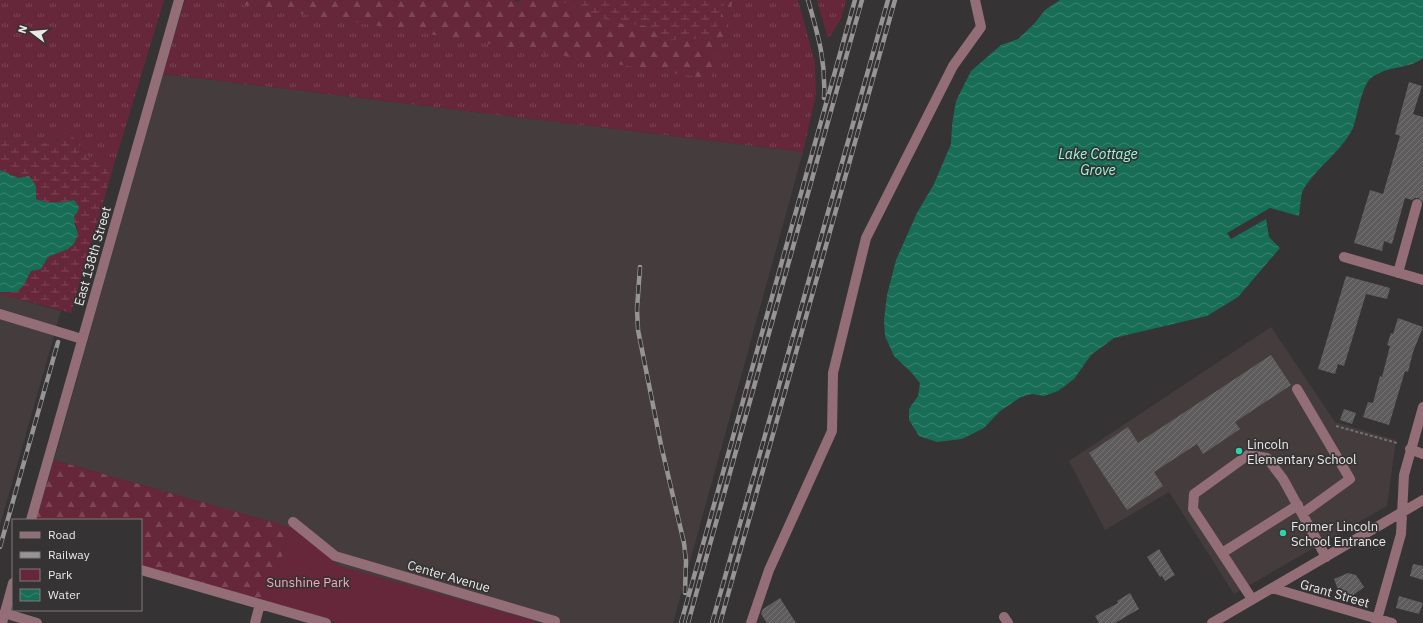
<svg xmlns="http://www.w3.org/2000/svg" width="1423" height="623" font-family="'IBM Plex Sans',sans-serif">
<defs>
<pattern id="grass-tufts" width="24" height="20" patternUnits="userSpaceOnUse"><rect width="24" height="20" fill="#66273a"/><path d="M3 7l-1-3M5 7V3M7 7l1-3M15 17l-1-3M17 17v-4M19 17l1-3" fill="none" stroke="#7c4656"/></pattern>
<pattern id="forest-firs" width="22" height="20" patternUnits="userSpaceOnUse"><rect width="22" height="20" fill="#66273a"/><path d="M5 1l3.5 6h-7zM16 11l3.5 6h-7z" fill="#7c4656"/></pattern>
<pattern id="wetland-marsh" width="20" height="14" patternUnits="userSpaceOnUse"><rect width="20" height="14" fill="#66273a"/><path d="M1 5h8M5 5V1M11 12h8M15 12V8" fill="none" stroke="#7c4656"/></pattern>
<pattern id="water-waves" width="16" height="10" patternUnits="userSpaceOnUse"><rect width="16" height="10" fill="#186d56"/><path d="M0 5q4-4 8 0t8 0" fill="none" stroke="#3a826e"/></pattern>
<pattern id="building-hatch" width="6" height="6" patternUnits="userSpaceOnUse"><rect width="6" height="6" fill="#5f5c5d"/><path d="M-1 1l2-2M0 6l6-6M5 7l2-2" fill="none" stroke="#767374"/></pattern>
</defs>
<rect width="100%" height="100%" fill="#363334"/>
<path fill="#453c3d" d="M163,74L803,152L673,623H541L355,572L339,566L327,557L310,533L54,460Z
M0,294L61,311L0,525Z
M1271,327L1335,422L1396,440L1387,506L1234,594L1169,492L1105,530L1069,461Z"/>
<path fill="url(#grass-tufts)" d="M0,0H164L113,168L87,156L74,138H58L56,143H44L0,138Z
M185,0H214L710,78L733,0H798L815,63L816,94L803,152L163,74Z
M817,0H846L841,19L828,39Z"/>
<path fill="url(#forest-firs)" d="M214,0H513L520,2L521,0H733L711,79Z
M54,460L290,527L269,603L141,566V520H36Z"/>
<path fill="url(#wetland-marsh)" d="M558,0H725L719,23L712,34L703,39H677L669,41L663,40L658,36L656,29L648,26L623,24L605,19Z
M68,133L74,138L87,156L113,168L71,313L0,294V292H5L27,278L31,271L41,269L48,257L68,249L77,228L74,222V200C63,203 46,204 36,199V194L29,176L18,178L0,170V138L44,143H56L62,134Z"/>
<path fill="#66273a" d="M290,527L310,533C318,546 326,556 339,566L535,621L534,623H338L269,603Z"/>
<path fill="url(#water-waves)" d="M1060,0H1423V58C1408,70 1386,65 1370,79C1362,86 1357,117 1353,128C1341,152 1317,167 1303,190C1301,193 1300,210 1299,216L1270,208L1227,233L1231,239L1266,219L1269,237L1280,248L1238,297L1207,316L1114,338L1091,355L1074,379L1058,391L1044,396L1032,394L1021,397L1000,411L984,428L962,439L937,442L919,436L909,420V409L918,396L920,383L910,371L894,356L885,336L884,320L887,295L896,260L917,213L934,184L951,144L952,125L956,101L971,71L1001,45L1018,39L1034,24L1045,10Z
M0,170L18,178L29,176L36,186V199C46,204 63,203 74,200L79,207L77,213L74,216V222L78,234L74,244L68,249L48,257L41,269L31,271L23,286L17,292H0Z"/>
<path fill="url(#building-hatch)" d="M1409,82L1422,86L1413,114L1423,117V202L1418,198H1415L1412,200L1405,198L1392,244L1384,241L1382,251L1354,243L1370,190L1383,194L1400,136L1395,134Z
M1346,276L1390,288L1387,299L1366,294L1344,366L1338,364L1335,374L1318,369Z
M1398,318L1423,327L1413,352L1408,372L1405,371L1389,425L1363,417L1368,402L1373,403L1380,376L1382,377L1390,346L1387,345L1391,333L1393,334Z
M1271,355L1291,385L1235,422L1240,429L1203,454L1197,444L1154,472L1163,486L1127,510L1089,453L1128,427L1138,443Z
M1344,409L1356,413L1352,424L1340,420Z
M1159,549L1175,575L1165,581L1162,576L1160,577L1147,557Z
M1413,564L1423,566V580L1410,576Z
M1348,573L1356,575L1364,587L1352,596L1339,592L1334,579Z
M1130,593L1139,609L1115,623H1099L1095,616L1118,603L1117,601Z
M1399,596L1423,603L1419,614L1396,608Z
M780,598L796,623H767L761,614L763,609Z"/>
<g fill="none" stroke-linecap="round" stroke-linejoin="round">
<path stroke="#747172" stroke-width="2" stroke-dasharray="3 2" stroke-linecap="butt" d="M1336,426L1397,443"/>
<path stroke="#936e76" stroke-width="10" d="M1344,257L1423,280
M1398,273L1417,204
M0,314L82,339
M1297,389L1350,479L1303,513
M1410,449L1423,454
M31,520L179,0
M293,522L335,556L555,621L554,623
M1222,553L1298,505
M141,570L326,623
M1272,588L1392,623
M1252,599L1193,509L1194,494L1248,455L1267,458L1283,479L1326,557
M4,613L37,623
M1004,617L1008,623
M2,623L13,583
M255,623L260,604
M751,623L769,570L832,431L833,373L866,238L953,66L981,27L975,0
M1212,623L1423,500
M1376,623L1401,534L1404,475L1423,407"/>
<g stroke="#969494" stroke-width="4.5">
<path id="rail" d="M808,0C818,35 826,61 824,98
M640,267L637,309L638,330L661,445L684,543L686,561L685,593
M0,547L58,342
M681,623L855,0
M688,623L862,0
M712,623L888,0
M720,623L895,0"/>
</g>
<use href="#rail" stroke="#363334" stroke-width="3" stroke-dasharray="9" stroke-linecap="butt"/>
</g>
<g fill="#2ed4aa" stroke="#363334" stroke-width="1.5">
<circle cx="1239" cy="451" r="4"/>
<circle cx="1283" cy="533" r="4"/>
</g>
<g text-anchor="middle" stroke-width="3.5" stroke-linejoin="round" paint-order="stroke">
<g font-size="13" fill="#eae8e8" stroke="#363334">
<text transform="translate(92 256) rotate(-74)" y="5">East 138th Street</text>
<text transform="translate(449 576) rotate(16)" y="5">Center Avenue</text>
<text transform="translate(1335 593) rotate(16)" y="5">Grant Street</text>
</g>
<g font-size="13" fill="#eae8e8" stroke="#363334" text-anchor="start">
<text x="1247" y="449">Lincoln<tspan x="1247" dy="15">Elementary School</tspan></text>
<text x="1291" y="531">Former Lincoln<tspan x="1291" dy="15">School Entrance</tspan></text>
</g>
<g font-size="13" fill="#ffa4ba" stroke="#363334">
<text x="308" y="587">Sunshine Park</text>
</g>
<g font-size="14" font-style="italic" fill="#93fcda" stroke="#363334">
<text x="1098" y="159">Lake Cottage<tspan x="1098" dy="16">Grove</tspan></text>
</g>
</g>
<rect x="12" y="519" width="130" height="92" fill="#363334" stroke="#7e7b7c"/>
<rect x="20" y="532" width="20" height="6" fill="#936e76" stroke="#7e7b7c"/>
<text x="48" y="539" font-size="12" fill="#eae8e8">Road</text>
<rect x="20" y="552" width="20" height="6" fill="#969494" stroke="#7e7b7c"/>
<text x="48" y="559" font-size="12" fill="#eae8e8">Railway</text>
<rect x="20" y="569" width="20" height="12" fill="#66273a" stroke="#7e7b7c"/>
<text x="48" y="579" font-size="12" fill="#eae8e8">Park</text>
<rect x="20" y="589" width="20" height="12" fill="url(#water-waves)" stroke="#7e7b7c"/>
<text x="48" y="599" font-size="12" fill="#eae8e8">Water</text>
<g transform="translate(32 32) rotate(286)" stroke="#363334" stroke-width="3" paint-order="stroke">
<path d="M0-3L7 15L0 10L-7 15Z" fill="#eae8e8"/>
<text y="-6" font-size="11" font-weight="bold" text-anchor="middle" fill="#eae8e8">N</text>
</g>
</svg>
